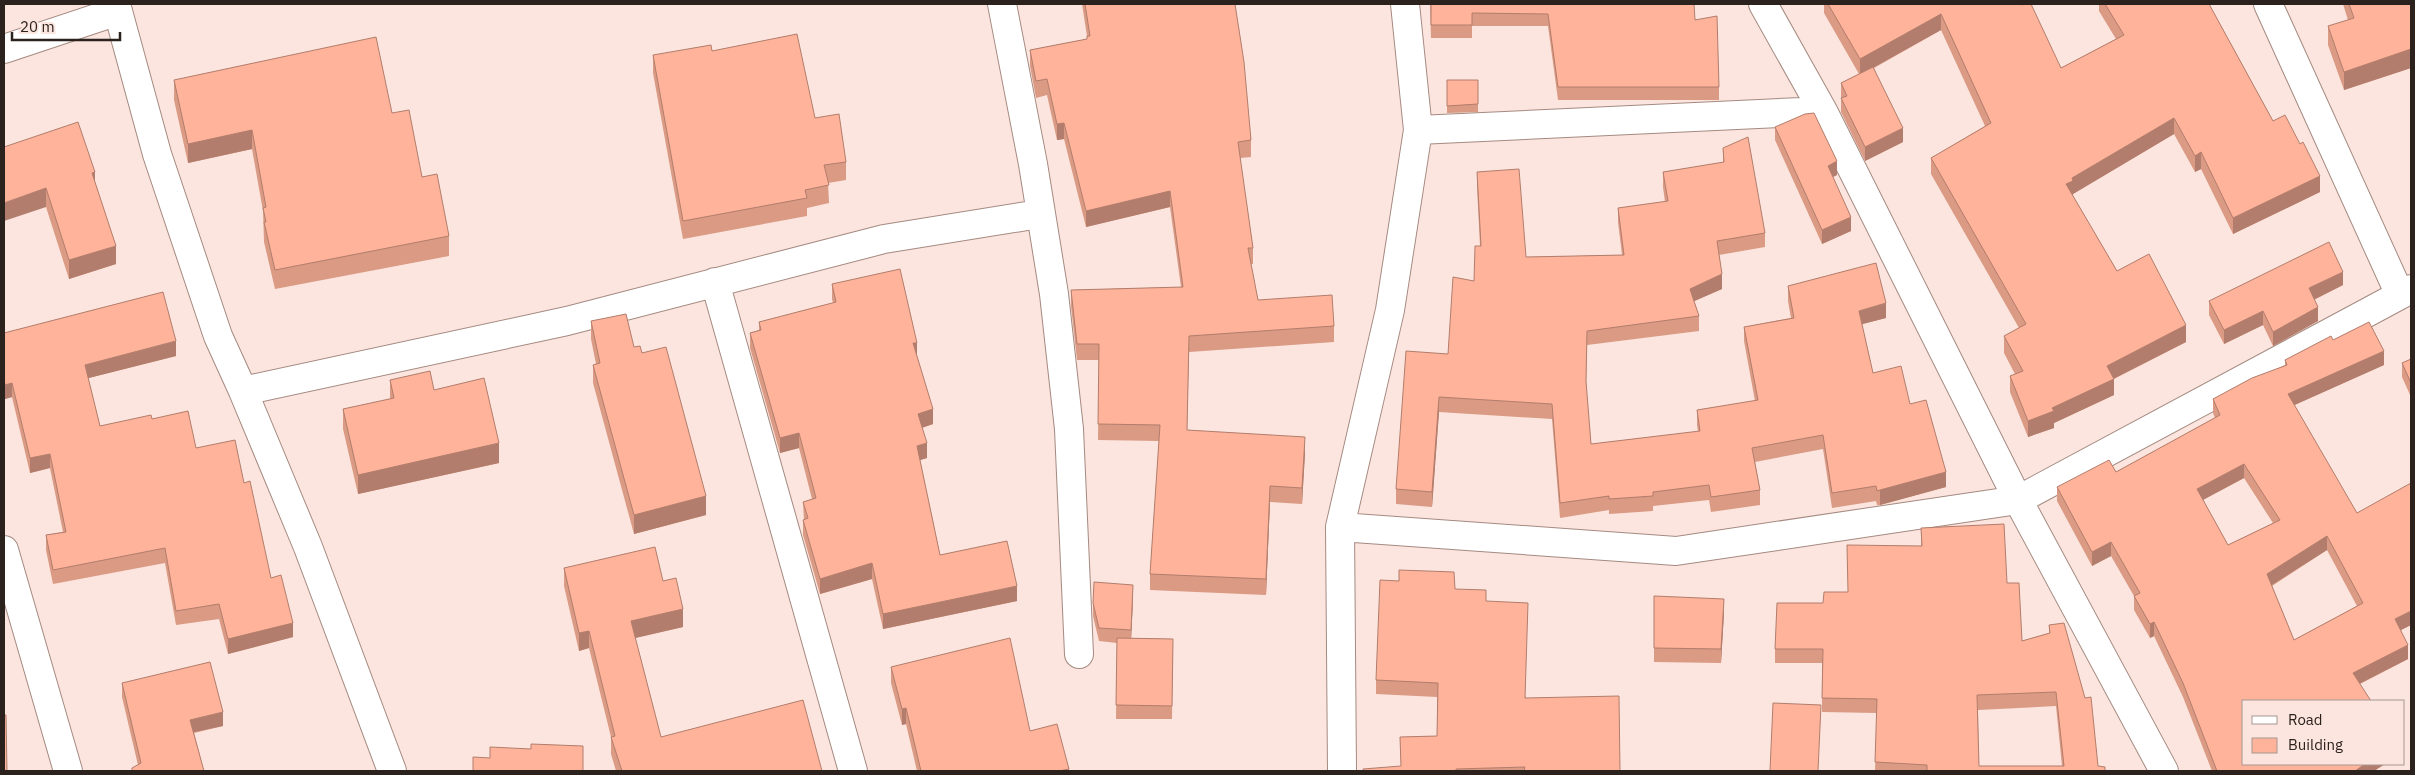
<svg xmlns="http://www.w3.org/2000/svg" width="2415" height="775" font-family="'IBM Plex Sans',sans-serif">
<rect width="100%" height="100%" fill="#fce5de"/>
<g fill="none" stroke-linecap="round" stroke-linejoin="round">
<g stroke="#a48a81" stroke-width="30">
<path id="minor" d="M116,4L157,154L218,336L243,391L308,547L392,771
M1002,4L1033,164L1054,294L1069,429L1079,654
M1763,4L1823,111L2018,500L2164,771
M2268,4L2400,295
M4,49L118,11
M1418,130L1823,111
M715,282L853,771
M243,391L567,321L884,239L1039,214
M1340,527L1676,551L2018,500L2411,289
M4,550L68,771
M1342,771L1340,527L1390,310L1418,130L1405,4"/>
</g>
<use href="#minor" stroke="#fff" stroke-width="28"/>
</g>
<path fill="#da9a84" fill-rule="evenodd" d="M1082,4H1235L1251,140V157L1240,158L1253,248V264H1251L1258,300L1334,326V342L1189,352L1187,430L1305,453L1302,504L1270,502L1266,595L1150,590V574L1159,441L1098,440L1099,360H1077L1071,306V290L1181,287L1170,207L1086,227L1064,139L1057,140L1047,95L1036,98L1030,66V50L1087,39V36Z
M1430,4L1695,20L1719,87V100H1558L1548,26H1472V38H1431Z
M1824,4H2022L2061,68L2116,39L2099,11V4H2209L2273,121L2320,192L2233,234L2201,169L2195,172L2174,134L2073,194V196L2117,271L2186,342L2114,379V395L2054,423V428L2028,437L2010,392V376L2015,374L2004,353V336L2019,328L1931,174V158L1985,126L1941,30L1874,68L1903,142L1865,161L1841,112V83L1859,74L1824,13Z
M2343,4H2411V68L2344,90L2328,45V26L2348,20Z
M712,51L815,118L846,162V180L828,183L829,203L807,208V216L683,239L653,73V55Z
M174,80L392,113L449,236V256L275,289L264,242L263,211L252,149L188,163L174,100Z
M1447,80H1478V112L1447,113Z
M1775,127L1837,175L1833,177L1851,231L1822,244L1775,140Z
M4,147L95,182L116,264L69,279L46,207Z
M1723,148L1765,233V247L1719,255L1722,289L1694,301L1699,316V331L1587,345L1586,385L1591,444L1698,432L1697,425V410L1755,401L1744,341V327L1791,318L1788,301V286L1886,318L1862,324L1873,373L1910,404L1946,487L1880,505H1877L1876,501L1832,508L1823,449L1755,462L1760,490V505L1711,512L1709,500L1653,506V511L1609,514V510L1560,518L1552,419L1439,412L1432,507L1396,504V489L1448,354L1474,281L1480,246L1477,186V172L1526,257L1622,255L1618,222V208L1665,202L1663,187V172L1723,163Z
M832,284L917,356L933,424L922,428L927,458L920,460L940,555L1017,601L883,629L872,579L820,594L803,535V520H804L803,502L812,499L799,448L780,453L750,348V333L759,330V322L833,303L832,299Z
M2343,285L2314,300L2318,321L2273,346L2263,325L2224,344L2209,315V301Z
M591,321L642,353L706,515L634,534L593,383V365L596,364L591,339Z
M4,333L176,356L88,378L100,426L152,419L196,448L244,483L271,578L293,637L228,654L219,619L176,625L165,563L53,584L46,550V535L63,532L50,468L30,473L12,397L5,399L4,393Z
M2333,340L2384,365L2294,405L2411,625L2401,630L2408,659L2360,684L2244,701L2385,764L2374,771H2212L2183,697L2154,636L2150,638L2134,610V596L2111,556L2092,566L2057,501V487L2116,472L2215,418L2213,413V399L2285,365V360ZM2244,478L2273,523L2228,545L2203,500ZM2327,550L2357,606L2294,640L2272,586Z
M2411,359V397L2402,377V363Z
M390,380L434,390L499,463L358,494L343,429V409L390,399Z
M1921,528L2007,583L2022,641L2049,633V625L2098,766L2105,771H1875L1877,713L1822,712V663H1775V649L1823,603L1848,592L1921,546ZM2056,706L2062,766H1979L1978,710Z
M564,568L663,581L683,627L635,638L661,737L822,771H616L611,754V737L589,648L579,651L564,586Z
M1455,589L1486,601L1526,698L1620,771H1363L1401,766L1400,737L1437,736V697L1376,694V680Z
M1654,596L1724,613L1721,663L1654,662Z
M1133,598L1131,638L1173,639L1172,719H1116L1117,643L1099,641L1093,616V603Z
M891,667L1030,731L1069,771H917L906,724L902,725L891,683Z
M122,683L223,726L194,733L204,771H132V768L138,765L122,697Z"/>
<path fill="#b27d6c" d="M1941,14V30L1860,75V59Z
M2411,49V68L2344,90V72Z
M2174,118V134L2073,194V197L2066,184L2072,178Z
M1064,123V139L1057,140V124Z
M1903,128V142L1865,161V147Z
M252,130V149L188,163V144Z
M2201,152V169L2195,172V156Z
M1837,161V175L1828,179V166Z
M95,172V190L92,173Z
M2320,176V192L2233,234V218Z
M46,188V207L4,221V203Z
M1170,191V207L1086,227V211Z
M1851,217V231L1822,244V230Z
M116,246V264L69,279V260Z
M2343,272V285L2309,302V288Z
M1722,274V289L1690,303V289Z
M1886,303V318L1859,325V311Z
M2318,307V321L2273,346V332Z
M2263,311V325L2224,344V330Z
M2186,325V342L2111,380L2114,379V395L2054,423V428L2028,437V421L2052,408L2107,366Z
M176,341V356L85,379V365Z
M913,343H917V358Z
M2384,351V365L2288,408V394Z
M12,383V397L5,399V385Z
M1439,397V412L1432,507V492Z
M933,409V424L918,429V414Z
M799,433V448L780,453V438Z
M1305,437V453L1302,504V488Z
M499,443V463L358,494V475Z
M927,443V458L917,461V446Z
M50,454V468L30,473V458Z
M2244,464V478L2197,503V489Z
M1946,472V487L1880,505V490Z
M1270,486V502L1266,595V579Z
M706,496V515L634,534V515Z
M2327,536V550L2267,588V574Z
M2111,542V556L2092,566V552Z
M872,563V579L820,594V579Z
M1133,585V598L1131,643V630Z
M1017,586V601L883,629V614Z
M1724,599V613L1721,663V649Z
M683,609V627L631,639V621Z
M2411,611V625L2395,633V619Z
M2154,622V636L2150,638V624Z
M293,623V637L228,654V639Z
M589,631V648L579,651V633Z
M2408,645V659L2353,687V673Z
M906,708V724L902,725V709Z
M223,712V726L190,733V720Z
M2365,764H2385L2374,771H2355Z
M1069,769V771H1059Z"/>
<path fill="#feb39a" stroke="#b27d6c" fill-rule="evenodd" d="M1085,4H1235L1244,62L1251,140L1238,142L1253,248H1248L1258,300L1332,295L1334,326L1189,336L1187,430L1305,437L1302,488L1270,486L1266,579L1150,574L1160,425L1098,424L1099,344H1077L1071,290L1183,287L1170,191L1086,211L1064,123L1057,124L1047,79L1036,81L1030,50L1087,39V36H1090Z
M1431,4H1694L1695,20L1717,16L1719,87H1558L1548,14L1472,13V25H1431Z
M1828,4H2022V5L2025,4H2031L2061,68L2124,35L2105,4H2209L2273,121L2285,115L2300,144L2303,142L2320,176L2233,218L2201,152L2195,156L2174,118L2072,178L2073,181L2066,184L2117,271L2149,254L2186,325L2107,366L2114,379L2052,408L2054,411L2028,421L2010,376L2023,371L2004,336L2026,324L1931,158L1991,123L1941,14L1860,59Z
M2349,4H2411V49L2344,72L2328,26L2354,18Z
M797,34L815,118L839,114L846,162L824,165L829,185L805,190L807,198L683,221L653,55L711,45L712,51Z
M376,37L392,113L409,110L422,177L437,174L449,236L275,270L264,222H266L263,208L266,207L252,130L188,144L174,80Z
M1873,67L1903,128L1865,147L1841,98L1847,96L1841,83Z
M1447,80H1478V104L1447,106Z
M1814,113L1837,161L1828,166L1851,217L1822,230L1775,127L1805,114Z
M78,122L95,172L92,173L116,246L69,260L46,188L4,203V147Z
M1748,137L1765,233L1717,241L1722,274L1690,289L1699,316L1587,331L1586,381L1591,444L1700,431L1697,410L1758,400L1744,327L1794,318L1788,286L1876,263L1886,303L1859,311L1873,373L1901,366L1910,404L1926,400L1946,472L1880,490L1877,491L1876,486L1832,493L1823,435L1752,448L1760,490L1711,497L1709,485L1653,492V496L1609,499V496L1560,503L1552,404L1439,397L1432,492L1396,489L1406,351L1448,354L1453,277L1474,281L1475,246H1481L1477,172L1519,169L1526,257L1624,255L1618,208L1668,201L1663,172L1724,162L1723,148Z
M2329,242L2343,272L2309,288L2318,307L2273,332L2263,311L2224,330L2209,301Z
M900,269L917,343H913L933,409L918,414L927,443L917,446L940,555L1007,541L1017,586L883,614L872,563L820,579L803,520L808,518L803,502L816,498L799,433L780,438L750,333L761,330L759,322L836,302L832,284Z
M163,292L176,341L85,365L100,426L151,415L152,419L188,411L196,448L235,440L244,483L250,481L271,578L281,575L293,623L228,639L219,604L176,611L165,548L53,570L46,535L66,532L50,454L30,458L12,383L5,385L4,379V333Z
M626,314L634,347L640,346L642,353L666,347L706,496L634,515L593,365L600,363L591,321Z
M2369,322L2384,351L2288,394L2357,513L2411,483V611L2395,619L2408,645L2353,673L2371,701H2244V764H2365L2355,771H2217L2183,683L2154,622L2150,624L2134,596L2140,593L2111,542L2092,552L2057,487L2109,460L2116,472L2220,415L2213,399L2252,378L2287,365L2285,360L2331,336L2333,340ZM2244,464L2280,520L2228,545L2197,489ZM2327,536L2363,603L2294,640L2267,574Z
M2411,359V383L2402,363Z
M430,371L434,390L484,378L499,443L358,475L343,409L394,398L390,380Z
M2004,524L2007,583H2019L2022,641L2050,633L2049,625L2064,623L2085,698L2091,697L2098,766L2105,767V771H1927V765L1875,762L1877,699L1822,698L1823,649H1775L1777,603H1823L1824,592H1848L1847,545L1922,546L1921,528ZM2056,692L2064,766H1979L1977,695Z
M655,547L663,581L676,578L683,609L631,621L661,737L803,700L822,771H622L611,737L615,736L589,631L579,633L564,568Z
M1399,570L1454,572L1455,589L1486,590V601L1528,603L1525,698L1619,696L1620,771H1524L1525,767L1456,769V771H1363V769L1401,766L1400,737L1437,736L1438,683L1376,680L1380,580L1399,581Z
M1094,582L1133,585L1131,630L1099,628L1093,603Z
M1654,596L1724,599L1721,649L1654,648Z
M1010,638L1030,731L1057,724L1069,769L1059,771H921L906,708L902,709L891,667Z
M1117,638L1173,639L1172,706L1116,705Z
M210,662L223,712L190,720L204,771H132V768L141,763L122,683Z
M1773,703L1821,705L1818,771H1770Z
M4,715H6L7,771H4Z
M531,744L583,746V771H473V757L490,758V747L531,749Z"/>
<rect width="2415" height="775" fill="none" stroke="#2b211d" stroke-width="10"/>
<rect x="2242" y="700" width="162" height="65" fill="#fce5de" stroke="#a89791"/>
<rect x="2252" y="716" width="25" height="8" fill="#ffffff" stroke="#a89791"/>
<text x="2288" y="725" font-size="15" fill="#2b211d">Road</text>
<rect x="2252" y="738" width="25" height="15" fill="#feb39a" stroke="#a89791"/>
<text x="2288" y="750" font-size="15" fill="#2b211d">Building</text>
<path d="M12 32v8h108v-8" fill="none" stroke="#2b211d" stroke-width="2.5"/>
<text x="20" y="32" font-size="15" fill="#2b211d" stroke="#fce5de" stroke-width="4" paint-order="stroke">20 m</text>
</svg>
